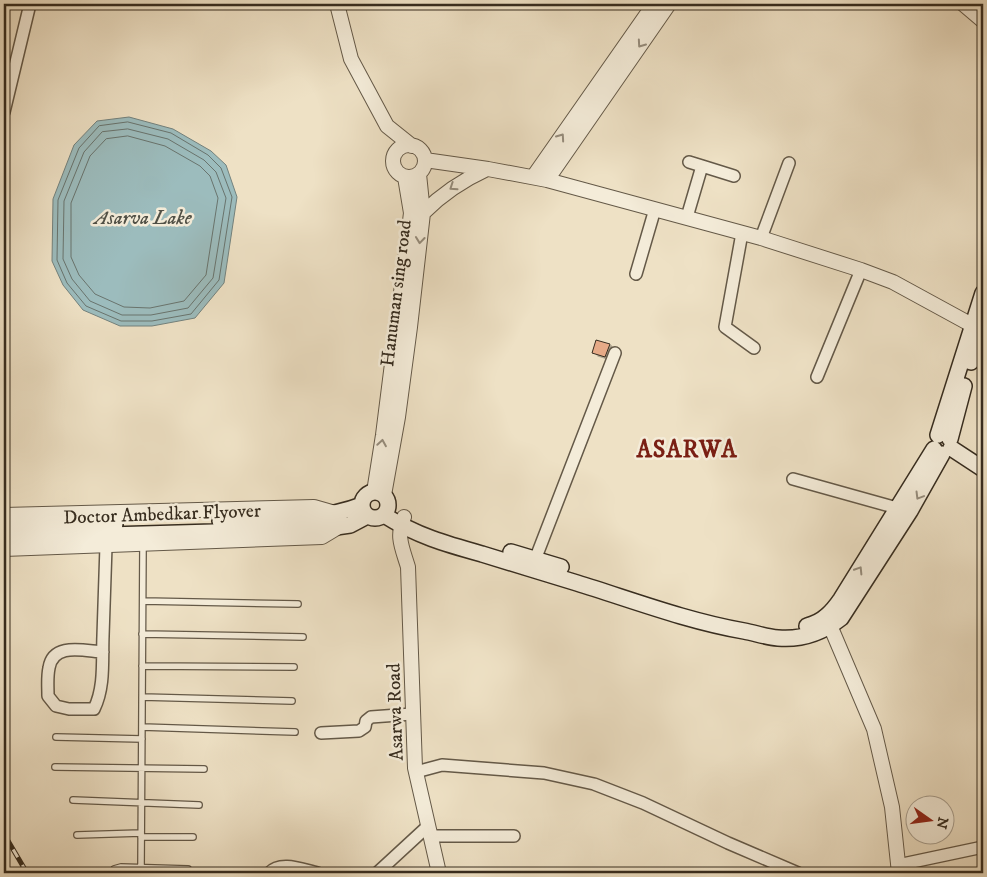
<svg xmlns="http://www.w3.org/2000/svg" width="987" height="877" font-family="'IM FELL DW Pica',serif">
<defs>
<filter id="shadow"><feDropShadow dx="5.5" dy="3" stdDeviation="0" flood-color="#0004"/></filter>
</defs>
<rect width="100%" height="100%" fill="#eee1c5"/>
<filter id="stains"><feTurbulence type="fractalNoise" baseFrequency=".004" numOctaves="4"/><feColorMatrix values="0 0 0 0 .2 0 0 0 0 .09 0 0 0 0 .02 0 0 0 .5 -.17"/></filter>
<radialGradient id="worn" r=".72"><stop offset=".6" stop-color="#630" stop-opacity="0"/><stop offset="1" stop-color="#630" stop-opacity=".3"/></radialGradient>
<path fill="#9cbcbd" stroke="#73827e" d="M129,117L173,129L211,151L226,165L237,197L224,283L195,318L152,326H120L83,310L63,285L52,261L53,199L74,145L97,121Z"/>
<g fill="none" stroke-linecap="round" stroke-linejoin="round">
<path stroke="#69746e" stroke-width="1" d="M128,122L171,133L208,155L221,168L232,197L219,280L191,314L152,321H121L86,306L67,283L57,260L58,200L79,148L99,126Z
M128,129L168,139L204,160L216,172L226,198L213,278L188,308L151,315H122L90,301L72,279L63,259L64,201L84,152L102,132Z
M128,136L165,146L200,166L210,176L218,198L206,275L184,301L150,308L124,307L95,294L79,275L71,257V203L90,156L106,139Z"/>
</g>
<path fill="#e6aa87" stroke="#362c1f" filter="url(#shadow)" d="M596,340L610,344L605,357L592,353Z"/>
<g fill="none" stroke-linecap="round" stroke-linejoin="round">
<g stroke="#645948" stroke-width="8">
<path id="service" d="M143,601L298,604
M142,634L303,637
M142,666L294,667
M142,697L292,701
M142,727L295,732
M56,737L142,739
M55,767L204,769
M73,800L199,805
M77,835L141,833
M141,837H193
M141,868L143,545
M112,873L114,869L121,867L188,869"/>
</g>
<g stroke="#645948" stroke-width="14">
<path id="minor" d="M4,112L30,4
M689,162L702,166
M687,217L702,166L734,176
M742,233L725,327L754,348
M761,238L789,163
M636,274L655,209
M817,377L861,270
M793,479L897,508
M533,565L615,353
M103,652C84,651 53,642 49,668C47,677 48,687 48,696L56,706L69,709H94C105,687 102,660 103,636C104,606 105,576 106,546
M321,733L359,731L365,727L366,721L371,717L412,714
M416,772L442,765L544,773L594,784L643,803L728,843L798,873
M431,836H514
M898,865L983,847
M269,873C281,860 303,870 318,873
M377,873L428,826"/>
</g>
<g stroke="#645948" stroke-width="16">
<path id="tertiary" d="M337,4L351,59L387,126L412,146
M963,4L983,21
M393 161a16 16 0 1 1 32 0a16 16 0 1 1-32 0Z
M425,160L488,169L547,180L761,238L861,270L893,282L981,330
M533,177L654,4
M547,180L669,4
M423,213C442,194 463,180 487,169
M374,492L383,435L411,213L405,177
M384,495L398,417L410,327L423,213L419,174
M4,515L314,507L335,513
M404,517C396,537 402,547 408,567L415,768L439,873
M4,549L322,537L337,528
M826,616L874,729L892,807L899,873"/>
</g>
<g stroke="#362c1f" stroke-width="18">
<path id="secondary" d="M971,362L983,326
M938,435L983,293
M950,439L964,386
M951,448L983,469
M362 505a13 13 0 1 1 26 0a13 13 0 1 1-26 0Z
M384,515C417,536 446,544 482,554C514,564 545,573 577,583C632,600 687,621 744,631C755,633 766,637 778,638C801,640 822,633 841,618L910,511L942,454
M220,521C267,519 318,522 362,505
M4,528L115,524
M4,538L322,529L350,525L367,516
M511,552L561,567
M807,626C823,622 832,612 841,599L934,449"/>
</g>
<use href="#service" stroke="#f4ecd9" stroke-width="5.5"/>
<use href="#minor" stroke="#f4ecd9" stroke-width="11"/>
<use href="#tertiary" stroke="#f4ecd9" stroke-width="14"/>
<use href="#secondary" stroke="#f4ecd9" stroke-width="15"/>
<g stroke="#362c1f" stroke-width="5">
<path id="rail" d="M4,834L27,873"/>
</g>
<use href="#rail" stroke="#f4ecd9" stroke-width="3" stroke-dasharray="9" stroke-linecap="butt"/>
</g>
<defs><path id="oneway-chevron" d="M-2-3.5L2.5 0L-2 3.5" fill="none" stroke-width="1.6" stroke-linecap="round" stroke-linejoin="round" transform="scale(1.25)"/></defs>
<g stroke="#958c7c">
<use href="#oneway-chevron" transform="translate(641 44) rotate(125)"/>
<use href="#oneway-chevron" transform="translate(561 137) rotate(-55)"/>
<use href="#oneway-chevron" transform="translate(453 187) rotate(146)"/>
<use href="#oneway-chevron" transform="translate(420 240) rotate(96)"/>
<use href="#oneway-chevron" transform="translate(382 443) rotate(-81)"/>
<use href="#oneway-chevron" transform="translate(919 496) rotate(121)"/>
<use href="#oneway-chevron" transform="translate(859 570) rotate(-58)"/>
</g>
<g text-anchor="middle" stroke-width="5" stroke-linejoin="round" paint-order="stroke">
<g font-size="19" fill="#362c1f" stroke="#f4ecd9">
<text transform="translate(395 293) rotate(-83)" y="7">Hanuman sing road</text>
<text transform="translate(162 513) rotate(-2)" y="7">Doctor Ambedkar Flyover</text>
<text transform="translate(394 712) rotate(-92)" y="7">Asarwa Road</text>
</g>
<g font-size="20" font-style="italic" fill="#505046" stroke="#f4ecd9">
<text x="143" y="224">Asarva Lake</text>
</g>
<g font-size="24" font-weight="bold" letter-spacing="1" fill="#7a1f14" stroke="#f4ecd9">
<text x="687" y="457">ASARWA</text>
</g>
</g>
<rect width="987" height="877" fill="none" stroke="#eee1c5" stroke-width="20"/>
<rect x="5" y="5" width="977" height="867" fill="none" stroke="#362c1f" stroke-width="2.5"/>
<rect x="10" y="10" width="967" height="857" fill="none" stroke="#362c1f"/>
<g transform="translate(930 820) rotate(104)"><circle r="24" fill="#f4ecd9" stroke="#a89f8f"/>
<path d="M0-4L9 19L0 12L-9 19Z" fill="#8f2418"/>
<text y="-8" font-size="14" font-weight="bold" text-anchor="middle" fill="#362c1f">N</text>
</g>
<rect width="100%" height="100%" filter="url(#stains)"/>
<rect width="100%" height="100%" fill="url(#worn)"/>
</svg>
